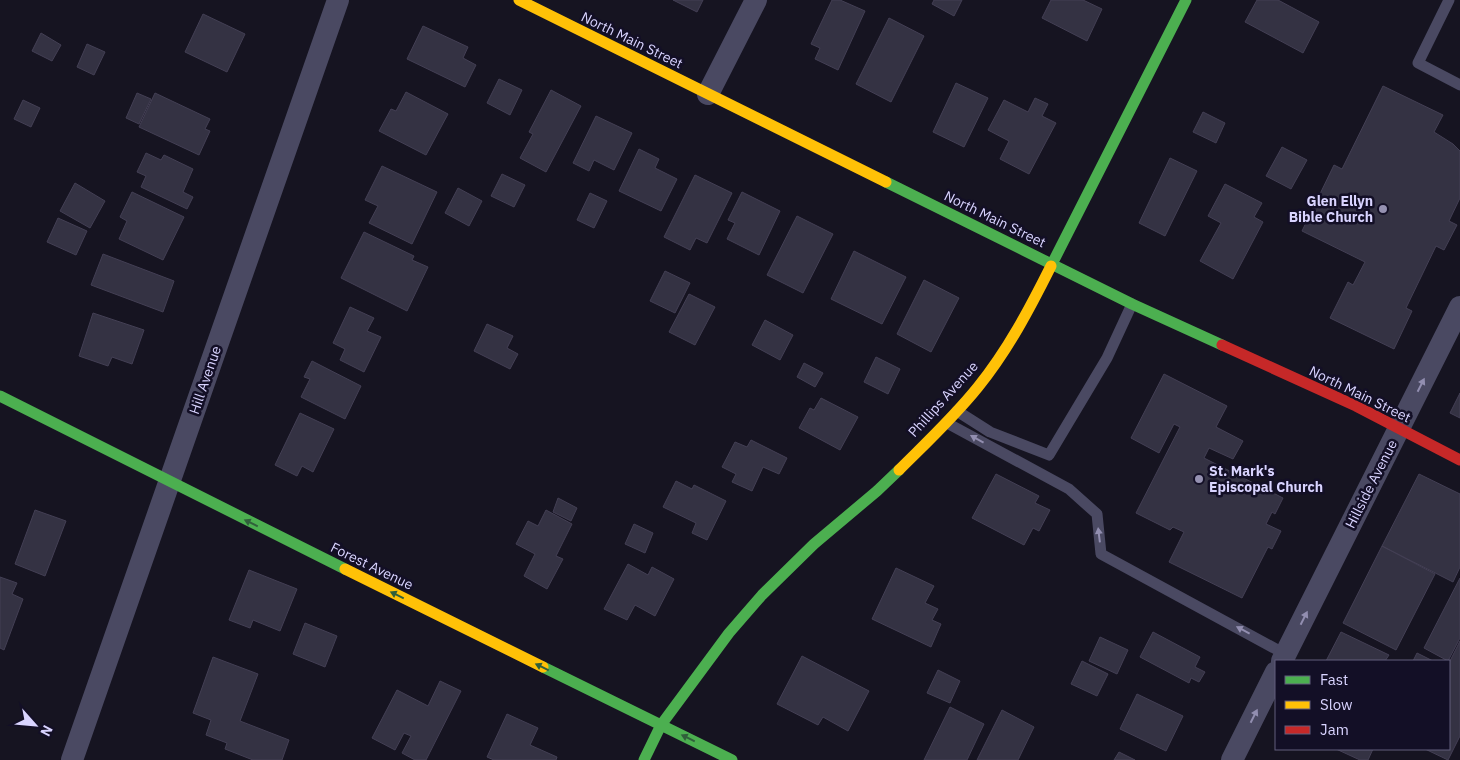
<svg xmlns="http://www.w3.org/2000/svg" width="1460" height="760" font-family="'IBM Plex Sans',sans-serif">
<rect width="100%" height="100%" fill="#161421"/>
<path fill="#343243" stroke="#433f54" d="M673,0H703L697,12Z
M832,0H840L865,11L838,70L815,59L820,48L811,44Z
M934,0H962L954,16L932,4Z
M1051,0H1083L1102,9L1087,41L1042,18Z
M1257,0H1278L1319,22L1303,53L1245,22Z
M203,14L245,34L227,72L185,52Z
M889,18L924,36L891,102L856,84Z
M423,26L468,47L463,58L476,65L465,87L407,59Z
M41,33L61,45L52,61L32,51Z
M87,44L105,52L94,75L77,67Z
M499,79L522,90L510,115L487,103Z
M956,83L988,98L964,147L933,132Z
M1383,86L1443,115L1434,132L1453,144L1460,151V198L1449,221L1457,225L1444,250L1436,246L1406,308L1412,311L1394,349L1330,318L1348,282L1353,285L1365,262L1302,231L1334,165L1342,169Z
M551,90L581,106L546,172L520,158L533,134L529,132Z
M406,92L448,114L426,155L379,131L391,109L396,111Z
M137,93L151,99L139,124L126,118Z
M155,93L210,119L205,129L210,131L199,155L139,127Z
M1035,98L1048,104L1042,116L1056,123L1029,174L1000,159L1009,141L988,130L1004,100L1028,112Z
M23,100L40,108L31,127L14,119Z
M1203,112L1225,123L1216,143L1193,132Z
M596,116L632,133L614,170L594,160L589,171L573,163Z
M1282,147L1307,160L1291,189L1266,176Z
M639,149L659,159L655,168L677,179L661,211L619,191Z
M146,153L161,160L164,155L193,169L183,192L193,197L187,209L141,187L146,176L137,172Z
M1170,158L1197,171L1165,236L1139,223Z
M382,166L437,192L412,244L369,223L378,206L365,200Z
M502,174L525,185L514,207L491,196Z
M695,175L732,193L707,243L696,238L690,250L664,237Z
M75,183L105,201L90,228L60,211Z
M1225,184L1262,203L1254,217L1263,222L1233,279L1200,261L1221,223L1208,216Z
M458,188L482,201L469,226L445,213Z
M132,192L184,217L163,260L119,239L127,221L120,217Z
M742,192L780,211L759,255L727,239L735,223L728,220Z
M590,193L607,201L594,228L577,220Z
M797,216L833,234L803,293L767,275Z
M58,218L87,231L76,255L47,242Z
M364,232L414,256L412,260L428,267L407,311L341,278Z
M854,251L906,277L882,324L831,299Z
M103,254L174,281L163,312L91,285Z
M665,271L690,283L675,313L650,301Z
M924,280L959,298L931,352L897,334Z
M689,294L715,307L695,345L669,332Z
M350,307L374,318L367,331L381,337L364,372L340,360L345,349L333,343Z
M93,313L144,330L132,364L112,357L108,366L79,356Z
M765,320L793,335L780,360L752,345Z
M487,324L513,336L507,348L518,354L510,369L474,351Z
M876,357L900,369L888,394L864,382Z
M312,361L361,386L345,419L301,397L310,379L304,377Z
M804,363L823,373L815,387L797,377Z
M1164,374L1227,406L1216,427L1243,441L1233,459L1209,448L1204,458L1283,498L1275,514L1272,512L1266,524L1281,531L1272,549L1268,547L1242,598L1169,562L1184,532L1173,527L1170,530L1136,513L1180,427L1174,424L1159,453L1131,438Z
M1460,393V418L1450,413Z
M821,398L858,417L840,450L799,428L810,408L814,410Z
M300,413L334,429L313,472L302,466L297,476L275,465Z
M751,440L787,458L779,474L763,467L752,491L732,482L736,474L722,467L735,442L747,447Z
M996,474L1039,496L1035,503L1050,510L1039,531L1033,528L1024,545L972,518Z
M1419,474L1460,494V567L1453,582L1382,546Z
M676,481L692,489L694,485L726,501L707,540L692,533L696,523L663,507Z
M558,498L577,508L571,521L553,512Z
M35,510L66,521L45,576L15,564Z
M546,510L572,524L556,556L563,559L547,589L524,576L535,554L516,544L528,521L538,526Z
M634,524L653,533L645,553L625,544Z
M1382,546L1435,574L1396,650L1343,623Z
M628,564L648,575L652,567L674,579L655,616L635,605L627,620L604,609Z
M896,568L934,586L925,603L938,609L932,620L941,624L931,647L872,619Z
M249,570L297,589L280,631L253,620L250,628L229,620Z
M0,577L17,583L12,594L23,599L4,650L0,648Z
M1460,578V638L1448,661L1424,648Z
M305,623L337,636L325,667L293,654Z
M1153,632L1200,657L1195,667L1205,672L1199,682L1191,678L1189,683L1140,657Z
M1341,632L1389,655L1385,661H1326Z
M1100,637L1128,650L1117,674L1089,661Z
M1460,641V736L1448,760L1425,749H1449V663Z
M1417,653L1433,661H1413Z
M802,656L869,691L848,731L823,717L818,725L777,704Z
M213,657L258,674L240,721L289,740L282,760H253L225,749L227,743L206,735L211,720L193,713Z
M1082,661L1108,674L1097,696L1071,684Z
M938,670L960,681L950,703L927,693Z
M440,681L461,691L426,760H415L402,753L411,736L404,733L395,750L372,738L397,690L428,706Z
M1137,694L1183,716L1166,751L1120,729Z
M950,707L984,724L967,760H924Z
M1002,710L1034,727L1018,760H977Z
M507,714L538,728L530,745L557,757L556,760H494L487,757Z
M1336,749H1373L1368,760H1360Z
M1119,752L1135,760H1114Z"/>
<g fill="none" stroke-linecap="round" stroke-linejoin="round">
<path stroke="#4a4962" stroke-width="11" d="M1449,0L1418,63L1460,85
M957,411L990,432L1049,455L1107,358L1132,304
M947,423L1069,489L1097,514L1101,554L1285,654"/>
<path stroke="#4a4962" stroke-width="22" d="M708,94L756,0
M1282,661L1460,307
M72,760L338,0
M1232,760L1276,672"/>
<path stroke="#4caf50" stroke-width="11" d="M886,182L1132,304L1222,345
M1051,266L1186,0
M0,396L345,569
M543,667L732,760
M644,760L661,725L729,633L762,595L814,544L877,491L899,470"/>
<path stroke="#ffc107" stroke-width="11" d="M519,0L886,182
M899,470C926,443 954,417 978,387C1008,350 1030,308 1051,266
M345,569L543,667"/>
<path stroke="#c62828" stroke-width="11" d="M1222,345L1356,406L1460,460"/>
</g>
<defs><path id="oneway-solid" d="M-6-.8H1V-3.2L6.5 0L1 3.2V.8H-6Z" transform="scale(1.25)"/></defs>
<g fill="#928eb0">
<use href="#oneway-solid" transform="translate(1421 385) rotate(-63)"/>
<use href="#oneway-solid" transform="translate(977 439) rotate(-151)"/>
<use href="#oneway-solid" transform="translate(1099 535) rotate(-97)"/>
<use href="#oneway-solid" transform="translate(1304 618) rotate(-63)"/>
<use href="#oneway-solid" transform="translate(1243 630) rotate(-152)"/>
<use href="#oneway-solid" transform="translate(1254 716) rotate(-63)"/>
</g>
<g fill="#305f3b">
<use href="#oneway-solid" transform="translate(251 523) rotate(-154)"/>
<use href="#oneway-solid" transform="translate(397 595) rotate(-154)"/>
<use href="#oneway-solid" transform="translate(542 667) rotate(-154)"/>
<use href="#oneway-solid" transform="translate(688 738) rotate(-154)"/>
</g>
<g fill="#9591b1" stroke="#130f26" stroke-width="2">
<circle cx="1383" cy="209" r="5"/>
<circle cx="1199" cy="479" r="5"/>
</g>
<g text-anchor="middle" stroke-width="5" stroke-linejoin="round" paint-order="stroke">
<g font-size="14" fill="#d9d4ff" stroke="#130f26">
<text transform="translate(632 40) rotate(26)" y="5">North Main Street</text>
<text transform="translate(995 219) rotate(26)" y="5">North Main Street</text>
<text transform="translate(205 380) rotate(-71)" y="5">Hill Avenue</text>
<text transform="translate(1360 394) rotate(26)" y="5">North Main Street</text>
<text transform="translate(943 399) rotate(-48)" y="5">Phillips Avenue</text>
<text transform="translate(1371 484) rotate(-63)" y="5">Hillside Avenue</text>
<text transform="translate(372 566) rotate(26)" y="5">Forest Avenue</text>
</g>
<g font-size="14" font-weight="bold" fill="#d9d4ff" stroke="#130f26" text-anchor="end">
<text x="1373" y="206">Glen Ellyn<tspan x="1373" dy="16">Bible Church</tspan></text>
<text x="1209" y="476" text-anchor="start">St. Mark's<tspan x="1209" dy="16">Episcopal Church</tspan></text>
</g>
</g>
<rect x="1275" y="660" width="175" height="90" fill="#130f26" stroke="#625e7d"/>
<rect x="1285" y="676" width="25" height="8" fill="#4caf50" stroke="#625e7d"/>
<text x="1320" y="685" font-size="15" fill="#d9d4ff">Fast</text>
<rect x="1285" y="701" width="25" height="8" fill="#ffc107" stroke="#625e7d"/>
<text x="1320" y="710" font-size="15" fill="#d9d4ff">Slow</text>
<rect x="1285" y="726" width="25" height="8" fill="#c62828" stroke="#625e7d"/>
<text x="1320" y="735" font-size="15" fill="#d9d4ff">Jam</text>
<g transform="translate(35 725) rotate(117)" stroke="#130f26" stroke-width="4" paint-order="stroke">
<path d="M0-4L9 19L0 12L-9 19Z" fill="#d9d4ff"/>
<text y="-8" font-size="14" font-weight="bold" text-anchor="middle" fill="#d9d4ff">N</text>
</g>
</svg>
